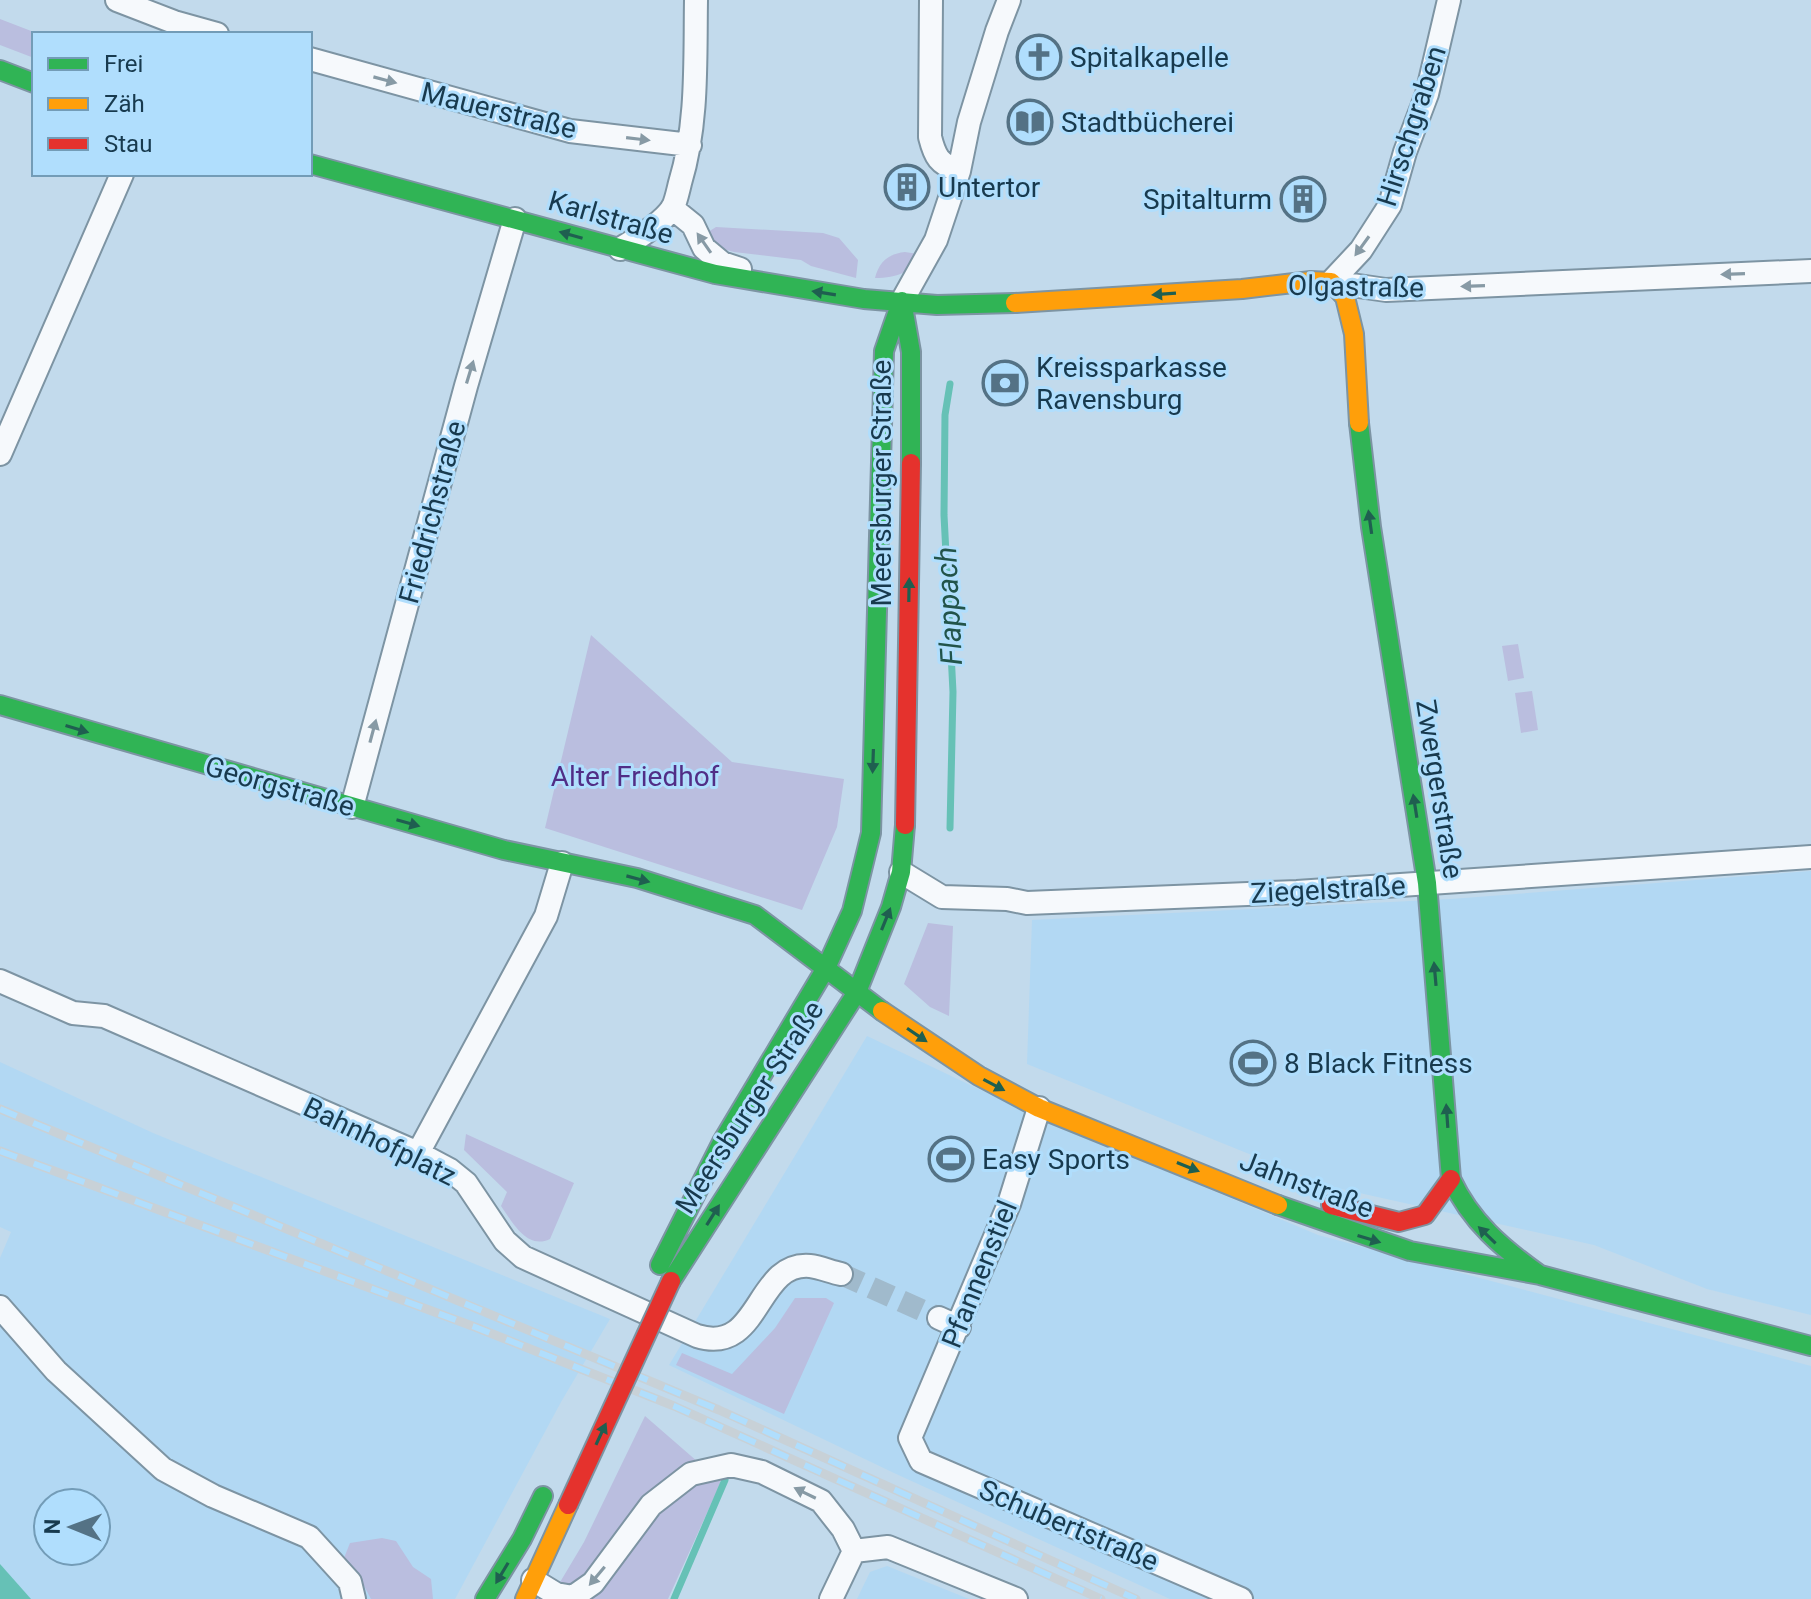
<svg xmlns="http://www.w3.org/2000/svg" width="1811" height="1599" font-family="Roboto,sans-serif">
<rect width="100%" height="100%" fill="#c2daec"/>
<path fill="#b2d8f3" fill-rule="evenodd" d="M1811,871V1315L1707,1289L1594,1245L1328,1186L1027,1064L1032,920L1451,899Z
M867,1036L1044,1120L1318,1235L1811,1366V1599H1170L894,1473L669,1365Z
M0,1062L153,1133L610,1319L561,1402L455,1599H0V1258L11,1232L0,1227ZM48,1503H96V1551H48Z
M887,1566L969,1599H857L870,1572Z"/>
<path fill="#babedf" d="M0,19L39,34H34V58L0,45Z
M716,227L823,233L839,238L858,260L856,278L811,266L801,260L734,252L713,246L708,232Z
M905,252L924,255C908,272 899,278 875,278C879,262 888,254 905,252Z
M591,635L732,762L844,779L837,827L802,910L545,828Z
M1518,644L1524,678L1508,681L1502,646Z
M1532,691L1538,730L1521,733L1515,693Z
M928,923L953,926L949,1016L930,1007L904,984Z
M466,1134L574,1183L550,1239C527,1250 513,1223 501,1206L507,1192L464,1150Z
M795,1298H826L834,1303L784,1414L676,1365L682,1353L732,1374L775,1328Z
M645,1416L721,1482L668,1599H550L584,1542Z
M382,1538L396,1541L413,1567L431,1579L433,1599H371L355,1569L344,1558L350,1543Z"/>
<path fill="#66c1b6" d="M0,1564L31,1599H0Z"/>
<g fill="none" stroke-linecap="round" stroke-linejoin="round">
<path stroke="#66c1b6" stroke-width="7" d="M950,828L953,692L944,515L945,415L950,384
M674,1599L725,1480"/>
<path stroke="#a0bacc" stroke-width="22" stroke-dasharray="22 11" stroke-linecap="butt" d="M841,1274L939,1318"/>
<g stroke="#7d94a3" stroke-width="26">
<path id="street" d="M117,0L174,22L217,34
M931,0L930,137C935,157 939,164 959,171
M310,59L570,131L690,145
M672,208L693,225L704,248L722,263L740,269
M620,249C635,240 664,222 673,207C676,201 678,191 680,183C698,124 695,61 696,0
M1331,282L1386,290L1811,271
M1331,282L1361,250L1390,205L1405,152L1427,94L1449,0
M902,301L936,240L959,171L969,122L997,31L1009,0
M0,454L122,174
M352,807L466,386L515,219
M901,872L942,897L1007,899L1027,903L1297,892L1811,857
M0,981L73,1013L104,1016L418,1153L450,1170L466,1183L505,1241L523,1257L697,1336C761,1356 755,1261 810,1266C820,1267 831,1272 841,1274
M1039,1108L1009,1204L910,1438L921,1461L1241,1599
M418,1153L546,916L562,863
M0,1307L56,1371L163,1469L213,1496L309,1537L350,1582L354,1599
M939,1318L959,1327
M854,1551L888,1547L1016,1599
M533,1580L556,1594L573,1597L593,1583L651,1505L691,1474L731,1465L762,1472L821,1501L843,1529L854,1551
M831,1599L854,1551"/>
</g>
<g stroke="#7d94a3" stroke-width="22">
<path id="fast" d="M0,70L34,83
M310,164L715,274L864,299L937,305L1015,303
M902,301L911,352V463
M1359,423L1371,527L1427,883L1451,1179C1471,1222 1502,1248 1540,1275
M0,705L504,850L637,878L755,915L882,1011
M1278,1205L1410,1251L1540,1275L1811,1346
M660,1265L722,1142L826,968L852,911L871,833L884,351L901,302
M671,1281L857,992L891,907L901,872L905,825
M485,1599L522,1539L543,1496"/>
</g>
<g stroke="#7d94a3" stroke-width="22">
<path id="slow" d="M1015,303L1242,289L1311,281L1331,282L1345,297L1354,334L1359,423
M882,1011L979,1076L1039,1108L1278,1205
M525,1599L568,1505"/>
</g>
<g stroke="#7d94a3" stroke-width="22">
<path id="jam" d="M905,825L911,463
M1331,1205L1399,1222L1425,1215L1451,1179"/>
</g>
<use href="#street" stroke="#f6f9fc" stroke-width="22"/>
<use href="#fast" stroke="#30b455" stroke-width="18"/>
<use href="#slow" stroke="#ff9f0a" stroke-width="18"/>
<use href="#jam" stroke="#e5322d" stroke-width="18"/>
<g stroke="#c8d1d7" stroke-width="9">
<path id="rail" d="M0,1109L719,1410L1136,1599
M0,1151L475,1327L674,1406L1101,1599"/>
</g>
<use href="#rail" stroke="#b0defd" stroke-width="6" stroke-dasharray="18" stroke-linecap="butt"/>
<g stroke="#7d94a3" stroke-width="22" stroke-linecap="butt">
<path id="jam-bridge" d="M568,1505L671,1281"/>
</g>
<use href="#jam-bridge" stroke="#e5322d" stroke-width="18"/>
</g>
<defs><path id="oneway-solid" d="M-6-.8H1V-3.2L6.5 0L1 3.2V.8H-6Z" transform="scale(2)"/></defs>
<g fill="#879aa5">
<use href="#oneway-solid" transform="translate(385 80) rotate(15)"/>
<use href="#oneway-solid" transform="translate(638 139) rotate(7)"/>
<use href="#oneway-solid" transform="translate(704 243) rotate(-125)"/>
<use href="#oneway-solid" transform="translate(1362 246) rotate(126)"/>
<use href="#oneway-solid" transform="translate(1733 274) rotate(178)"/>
<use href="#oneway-solid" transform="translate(1473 286) rotate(178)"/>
<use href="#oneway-solid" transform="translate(470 372) rotate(-73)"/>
<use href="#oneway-solid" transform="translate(373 731) rotate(-75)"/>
<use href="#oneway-solid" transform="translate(805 1493) rotate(-154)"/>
<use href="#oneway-solid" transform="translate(597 1576) rotate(130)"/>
</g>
<g fill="#1f5f50">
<use href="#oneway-solid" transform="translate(571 235) rotate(-164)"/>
<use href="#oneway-solid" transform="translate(824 293) rotate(-171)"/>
<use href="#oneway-solid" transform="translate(1164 294) rotate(176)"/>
<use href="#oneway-solid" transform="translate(1370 522) rotate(-98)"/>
<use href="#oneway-solid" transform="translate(909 590) rotate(-89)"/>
<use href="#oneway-solid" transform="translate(77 729) rotate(17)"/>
<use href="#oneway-solid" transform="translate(873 761) rotate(92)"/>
<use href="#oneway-solid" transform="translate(1415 806) rotate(-99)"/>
<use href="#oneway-solid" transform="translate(408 823) rotate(16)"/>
<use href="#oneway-solid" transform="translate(638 879) rotate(15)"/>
<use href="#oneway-solid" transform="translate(886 919) rotate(-68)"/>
<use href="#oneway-solid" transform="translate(1435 974) rotate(-95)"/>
<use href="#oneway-solid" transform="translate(917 1035) rotate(34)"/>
<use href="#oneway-solid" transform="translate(994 1085) rotate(28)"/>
<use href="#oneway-solid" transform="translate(1447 1116) rotate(-94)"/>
<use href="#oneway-solid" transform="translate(1188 1167) rotate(22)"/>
<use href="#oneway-solid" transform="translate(713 1215) rotate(-58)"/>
<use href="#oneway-solid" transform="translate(1487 1235) rotate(-136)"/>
<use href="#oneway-solid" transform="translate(1369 1239) rotate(17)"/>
<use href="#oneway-solid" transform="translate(601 1434) rotate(-65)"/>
<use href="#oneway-solid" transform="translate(502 1573) rotate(121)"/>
</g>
<defs>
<g id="church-ring" transform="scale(2.3)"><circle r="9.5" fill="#b0defd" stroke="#547285" stroke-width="1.5"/><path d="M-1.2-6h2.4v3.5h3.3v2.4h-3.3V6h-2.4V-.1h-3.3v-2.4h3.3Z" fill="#547285"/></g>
<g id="library-ring" transform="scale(2.3)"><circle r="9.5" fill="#b0defd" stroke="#547285" stroke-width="1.5"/><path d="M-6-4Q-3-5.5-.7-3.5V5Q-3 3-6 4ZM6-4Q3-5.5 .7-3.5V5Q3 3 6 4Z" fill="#547285"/></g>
<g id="building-ring" transform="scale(2.3)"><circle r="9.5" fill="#b0defd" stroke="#547285" stroke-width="1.5"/><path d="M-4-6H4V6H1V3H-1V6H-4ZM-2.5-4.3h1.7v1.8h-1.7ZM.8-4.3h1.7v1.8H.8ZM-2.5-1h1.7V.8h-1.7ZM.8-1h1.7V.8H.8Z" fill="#547285"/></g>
<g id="bank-ring" transform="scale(2.3)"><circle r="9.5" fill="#b0defd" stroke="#547285" stroke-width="1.5"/><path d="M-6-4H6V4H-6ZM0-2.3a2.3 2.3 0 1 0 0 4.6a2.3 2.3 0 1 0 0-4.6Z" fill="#547285"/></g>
<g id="stadium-ring" transform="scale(2.3)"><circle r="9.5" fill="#b0defd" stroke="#547285" stroke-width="1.5"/><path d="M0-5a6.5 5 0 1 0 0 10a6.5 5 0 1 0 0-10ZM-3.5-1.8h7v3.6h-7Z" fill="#547285"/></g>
</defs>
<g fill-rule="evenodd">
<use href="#church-ring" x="1039" y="57"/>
<use href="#library-ring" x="1030" y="122"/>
<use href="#building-ring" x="907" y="187"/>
<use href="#building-ring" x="1303" y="199"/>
<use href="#bank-ring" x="1005" y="383"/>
<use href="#stadium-ring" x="1253" y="1063"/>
<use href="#stadium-ring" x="951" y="1159"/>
</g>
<g text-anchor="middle" stroke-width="6" stroke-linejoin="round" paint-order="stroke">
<g font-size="28" fill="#183a4e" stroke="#b0defd" text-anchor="start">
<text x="1070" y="67">Spitalkapelle</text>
<text x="1061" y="132">Stadtbücherei</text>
<text x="938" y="197">Untertor</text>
<text x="1272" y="209" text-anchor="end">Spitalturm</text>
<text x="1036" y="377">Kreissparkasse<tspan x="1036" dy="32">Ravensburg</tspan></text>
<text x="1284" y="1073">8 Black Fitness</text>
<text x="982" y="1169">Easy Sports</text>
</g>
<g font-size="28" fill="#183a4e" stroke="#b0defd">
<text transform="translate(499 110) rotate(14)" y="10">Mauerstraße</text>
<text transform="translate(1411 126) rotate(-72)" y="10">Hirschgraben</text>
<text transform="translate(611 217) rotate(16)" y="10">Karlstraße</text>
<text transform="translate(1356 286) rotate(1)" y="10">Olgastraße</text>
<text transform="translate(881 483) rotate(-90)" y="10">Meersburger Straße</text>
<text transform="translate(432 512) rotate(-75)" y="10">Friedrichstraße</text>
<text transform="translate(280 786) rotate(16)" y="10">Georgstraße</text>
<text transform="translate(1440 789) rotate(81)" y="10">Zwergerstraße</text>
<text transform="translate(1328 889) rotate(-3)" y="10">Ziegelstraße</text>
<text transform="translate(749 1107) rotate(-57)" y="10">Meersburger Straße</text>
<text transform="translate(380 1141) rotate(26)" y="10">Bahnhofplatz</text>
<text transform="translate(1307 1184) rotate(21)" y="10">Jahnstraße</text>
<text transform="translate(979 1274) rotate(-68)" y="10">Pfannenstiel</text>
<text transform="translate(1069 1525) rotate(23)" y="10">Schubertstraße</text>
</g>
<g font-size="28" fill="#512e86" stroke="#b0defd">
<text x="635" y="786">Alter Friedhof</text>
</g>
<g font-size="30" font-style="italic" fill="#22544a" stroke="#b0defd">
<text transform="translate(949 606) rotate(-93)" y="10">Flappach</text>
</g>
</g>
<rect x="32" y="32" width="280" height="144" fill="#b0defd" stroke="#739cb7" stroke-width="2"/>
<rect x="48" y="58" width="40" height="12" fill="#30b455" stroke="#739cb7" stroke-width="2"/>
<text x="104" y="72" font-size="24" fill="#183a4e">Frei</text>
<rect x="48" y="98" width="40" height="12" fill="#ff9f0a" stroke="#739cb7" stroke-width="2"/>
<text x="104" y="112" font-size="24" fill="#183a4e">Zäh</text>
<rect x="48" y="138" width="40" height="12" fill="#e5322d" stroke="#739cb7" stroke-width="2"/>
<text x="104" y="152" font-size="24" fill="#183a4e">Stau</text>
<g transform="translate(72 1527) rotate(271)"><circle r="38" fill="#b0defd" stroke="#739cb7" stroke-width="2"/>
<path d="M0-6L14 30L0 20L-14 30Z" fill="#547285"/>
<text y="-12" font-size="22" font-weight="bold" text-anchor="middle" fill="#183a4e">N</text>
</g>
</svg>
